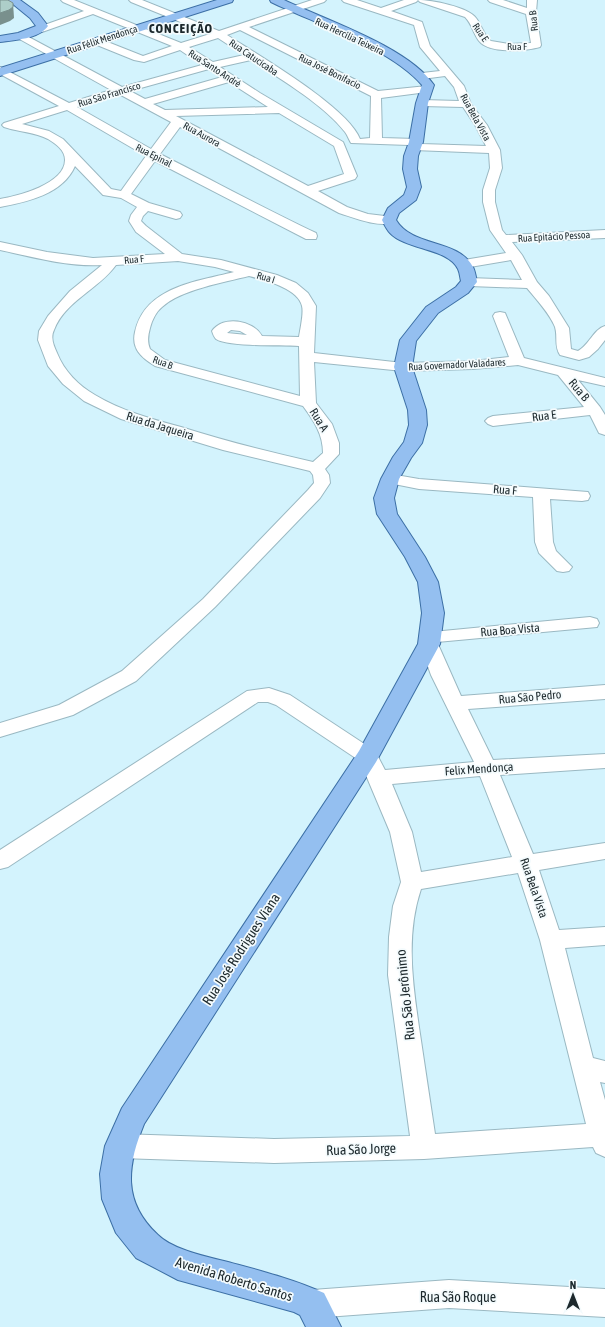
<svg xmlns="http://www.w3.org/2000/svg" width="605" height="1327" font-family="'Asap Condensed',sans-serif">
<rect width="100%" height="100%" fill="#d3f3fd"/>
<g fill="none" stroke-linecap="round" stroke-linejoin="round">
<g stroke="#9ab8c2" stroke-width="2">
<path id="minor" d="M61,0H74L181,43L210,34L131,2L129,0H142L219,31L312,0H326L324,2L249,27L378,91L427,86L431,87L432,89L427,92L381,98L382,138L416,139L420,140L422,142L421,144L486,146L475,125L463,107L422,106L417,103L422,100L459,101L454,87L445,76L422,79L417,76L422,73L440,71L420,47L414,25L344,2L342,0H357L381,8L404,0H418L416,2L391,11L422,22L430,46L464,86L471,104L487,125L500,150L502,168L495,190V202L502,230L506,235L605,230V238L512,242L522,255L537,282L549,296L569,328L571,349L578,351C589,345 594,329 605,326V340L598,349L589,357L579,360L560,355C554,346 558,337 555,327C550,314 536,299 527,288L469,286L464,285L462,282L464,279L469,278L522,280L511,260L464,268L459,267L457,264L459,261L464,260L506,253L490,230L483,202V190L490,168L489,153L414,150L410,149L408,147L409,145L351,143C349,140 348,136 345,132C324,105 281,79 251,60L220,67L260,93L343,142L357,176L355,179L318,191L347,207L368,214L393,217L395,220L393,223C375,227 355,218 339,213L180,127L160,154C212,180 263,208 316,233L317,236L316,239H306L155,161L131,194L149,203L180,212L182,215L180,218L176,219L148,211L143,216L141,221L146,226L182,254L221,260L277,275L296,283L308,293L316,306L314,353L403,363L473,361L509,357L493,316L495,313L500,312L505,313L524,358L605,378V386L578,380L600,407L605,415V435L599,433L590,415L493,426L488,424L485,421L488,418L493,416L584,407L558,375L518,365L473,369L403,371L314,362L316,403L332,424L339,443V454L325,469L329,475L330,483L320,498L215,607L136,681L73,715L0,737V723L59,705L122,671L203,599L308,490L314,483L313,475L310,471L223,450L121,419L84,401L63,384L48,366L38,340L39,331L48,316L70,291L102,265C68,267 33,257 0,250V242L47,252L93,258L165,254L136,232L129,221L131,215L137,207L121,198L103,195L75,166C63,194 27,202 0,207V199C18,196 65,184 65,160C65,150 56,144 48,139C35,132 19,132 4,127L2,125L4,123L59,106L0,74V67L69,103L111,90L14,36L15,34H23L122,87L202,65L180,50L144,62L134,60L92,43L91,41L92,39H100L143,56L172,46L93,14L42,32H36L34,30L36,28L84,11L63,2ZM240,30L371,96L370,138L360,139C348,107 258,55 227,35ZM218,38L244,55L213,62L189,47ZM209,69L222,77L145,99L130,91ZM229,82L268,107L165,110L153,104ZM119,94L171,122L151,149L77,107ZM67,110L146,156L121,191L111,189L63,139L49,131L22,124ZM279,113L334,146L344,174L308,186L176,116ZM178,261L215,267L234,272C195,282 145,287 135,332C131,349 142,358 155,366L303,406C314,421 323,434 323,453L313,462C269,452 225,441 181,427C151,419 122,411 95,395C79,386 64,371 57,353C54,346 50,338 54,330C65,301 99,289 116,265ZM249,276C264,280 298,288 302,306C304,313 300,330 299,337L262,336C253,320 223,315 212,331C213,334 214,337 216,339C228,347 283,345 299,346L300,396L165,360L150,349C147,342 148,335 150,328C152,320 156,312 162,307C180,290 225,282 249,276ZM231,330L240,331L247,335L227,333Z
M418,0C432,0 468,7 476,18C482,26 484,36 491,41L509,44L531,43L526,14L490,2L488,0H503L527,8V0H537L536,12L541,45L540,47C526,51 489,54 479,41C473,33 472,24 465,17L420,2Z
M390,474L419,479L588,492L590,496L588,500L582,501L550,499L553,542L556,551L572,567L569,571L563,572L557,571L539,553L535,542L533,497L419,489L384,482L382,479L384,476Z
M590,617L597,619L599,623L597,627L437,642L461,696L605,685V699L468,709L493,760L605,754V768L500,775L533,854L605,843V859L539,870L559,930L605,927V945L565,948L593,1058L605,1061V1083L600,1082L605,1100V1157L596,1153L593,1147L424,1159L274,1163L120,1158L111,1154L107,1146L111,1138L120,1134L274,1139L410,1136L388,975L389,937L393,906L401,882L390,832L360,761L276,705L268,702H258L8,867L0,869V850L247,691L269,688L290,695L375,751L385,770L474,762L431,675L420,644L422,640L420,637L422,633ZM480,776L512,857L421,872L412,832L392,784ZM518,873L540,940L586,1124L435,1134C430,1101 425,1068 420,1034C413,986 405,937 421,889Z
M449,1280L605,1289V1317L449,1308L312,1318L302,1314L298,1304L302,1294L312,1290Z"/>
</g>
<g stroke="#3c6fa5" stroke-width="2">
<path id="major" d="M8,0H20L38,13L48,26C39,39 15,40 0,42V36L18,33L36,26L30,18Z
M217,0H233L232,2L0,76V68Z
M270,0H284C326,20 408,47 434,85L428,103L423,142L418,156L417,169L421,187L416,200L399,213L396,220C413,248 457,238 473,267C475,271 476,277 477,282L468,293L438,313L416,341L412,367L426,410L427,425L422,443L411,458L399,479L394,498L397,514L425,557L438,582L444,613L440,644L376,762L144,1124C127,1166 122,1202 158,1235C173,1250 208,1257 228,1262C261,1271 293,1279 324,1293L341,1327H306L300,1315L294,1312L178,1280L136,1258L116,1233L102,1199L100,1174L105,1146L122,1108L359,751L418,644L422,613L418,582L405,557L377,514L374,498L381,479L393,457L404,442L409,425L408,410L394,367L400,340L426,307L456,287L461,281C460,278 460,273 458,269C448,248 406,250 390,233C387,230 384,224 382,220L388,208L404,195L407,187L403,169L404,156L409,142L416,103L422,85C390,48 316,24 271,2Z"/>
</g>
<use href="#minor" fill="#fff" fill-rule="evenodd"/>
<use href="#major" fill="#94bff0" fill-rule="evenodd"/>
</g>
<path fill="#79908d" d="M13,3L14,18L10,21L0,25V13Z"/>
<path fill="#adcec9" stroke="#79908d" d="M0,0H8L13,3V7L9,10L0,13Z"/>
<g text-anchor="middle" stroke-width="3.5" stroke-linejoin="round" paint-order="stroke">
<g font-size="10" fill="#1c282c" stroke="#f4fbfd">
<text transform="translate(533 21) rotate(-96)" y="4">Rua B</text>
<text transform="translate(481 32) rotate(56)" y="4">Rua E</text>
<text transform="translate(350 36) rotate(25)" y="4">Rua Hercília Teixeira</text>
<text transform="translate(102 39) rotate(-18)" y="4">Rua Félix Mendonça</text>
<text x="517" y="50">Rua F</text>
<text transform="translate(254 57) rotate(34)" y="4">Rua Catucicaba</text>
<text transform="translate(215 68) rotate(33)" y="4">Rua Santo André</text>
<text transform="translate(330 71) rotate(26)" y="4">Rua José Bonifacio</text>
<text transform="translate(109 94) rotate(-17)" y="4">Rua São Francisco</text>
<text transform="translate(476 117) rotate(61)" y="4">Rua Bela Vista</text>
<text transform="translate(202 134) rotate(29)" y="4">Rua Aurora</text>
<text transform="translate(154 155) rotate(27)" y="4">Rua Epinal</text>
<text transform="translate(554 236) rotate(-3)" y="4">Rua Epitácio Pessoa</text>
<text transform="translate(134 259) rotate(-6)" y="4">Rua F</text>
<text transform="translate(266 277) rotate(17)" y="4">Rua I</text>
<text transform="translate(163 362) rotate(20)" y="4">Rua B</text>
<text transform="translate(457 364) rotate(-3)" y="4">Rua Governador Valadares</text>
</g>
<g font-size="12" fill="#1c282c" stroke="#f4fbfd">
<text transform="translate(579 390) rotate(50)" y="4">Rua B</text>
<text transform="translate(544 416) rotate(-7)" y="4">Rua E</text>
<text transform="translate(319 420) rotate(58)" y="4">Rua A</text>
<text transform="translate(160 426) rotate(17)" y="4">Rua da Jaqueira</text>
<text transform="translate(505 490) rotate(5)" y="4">Rua F</text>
<text transform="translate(510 630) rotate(-5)" y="4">Rua Boa Vista</text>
<text transform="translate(530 697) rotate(-5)" y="4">Rua São Pedro</text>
<text transform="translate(479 769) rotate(-4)" y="4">Felix Mendonça</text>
<text transform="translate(534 888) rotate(71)" y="4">Rua Bela Vista</text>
</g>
<g font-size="13" font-weight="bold" letter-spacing="1" fill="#1c282c" stroke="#f4fbfd">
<text x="181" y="33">CONCEIÇÃO</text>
</g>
<g font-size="14" fill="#1c282c" stroke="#f4fbfd">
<text transform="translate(241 949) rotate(-57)" y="5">Rua José Rodrigues Viana</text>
<text transform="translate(405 995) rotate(-96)" y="5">Rua São Jerônimo</text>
<text transform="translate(361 1149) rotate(-2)" y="5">Rua São Jorge</text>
<text transform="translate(234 1279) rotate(17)" y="5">Avenida Roberto Santos</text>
<text x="458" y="1302">Rua São Roque</text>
</g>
</g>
<g transform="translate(573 1295)" stroke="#f4fbfd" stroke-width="3" paint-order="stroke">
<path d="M0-3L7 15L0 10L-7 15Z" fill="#1c282c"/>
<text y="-6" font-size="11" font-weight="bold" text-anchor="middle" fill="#1c282c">N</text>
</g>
</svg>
